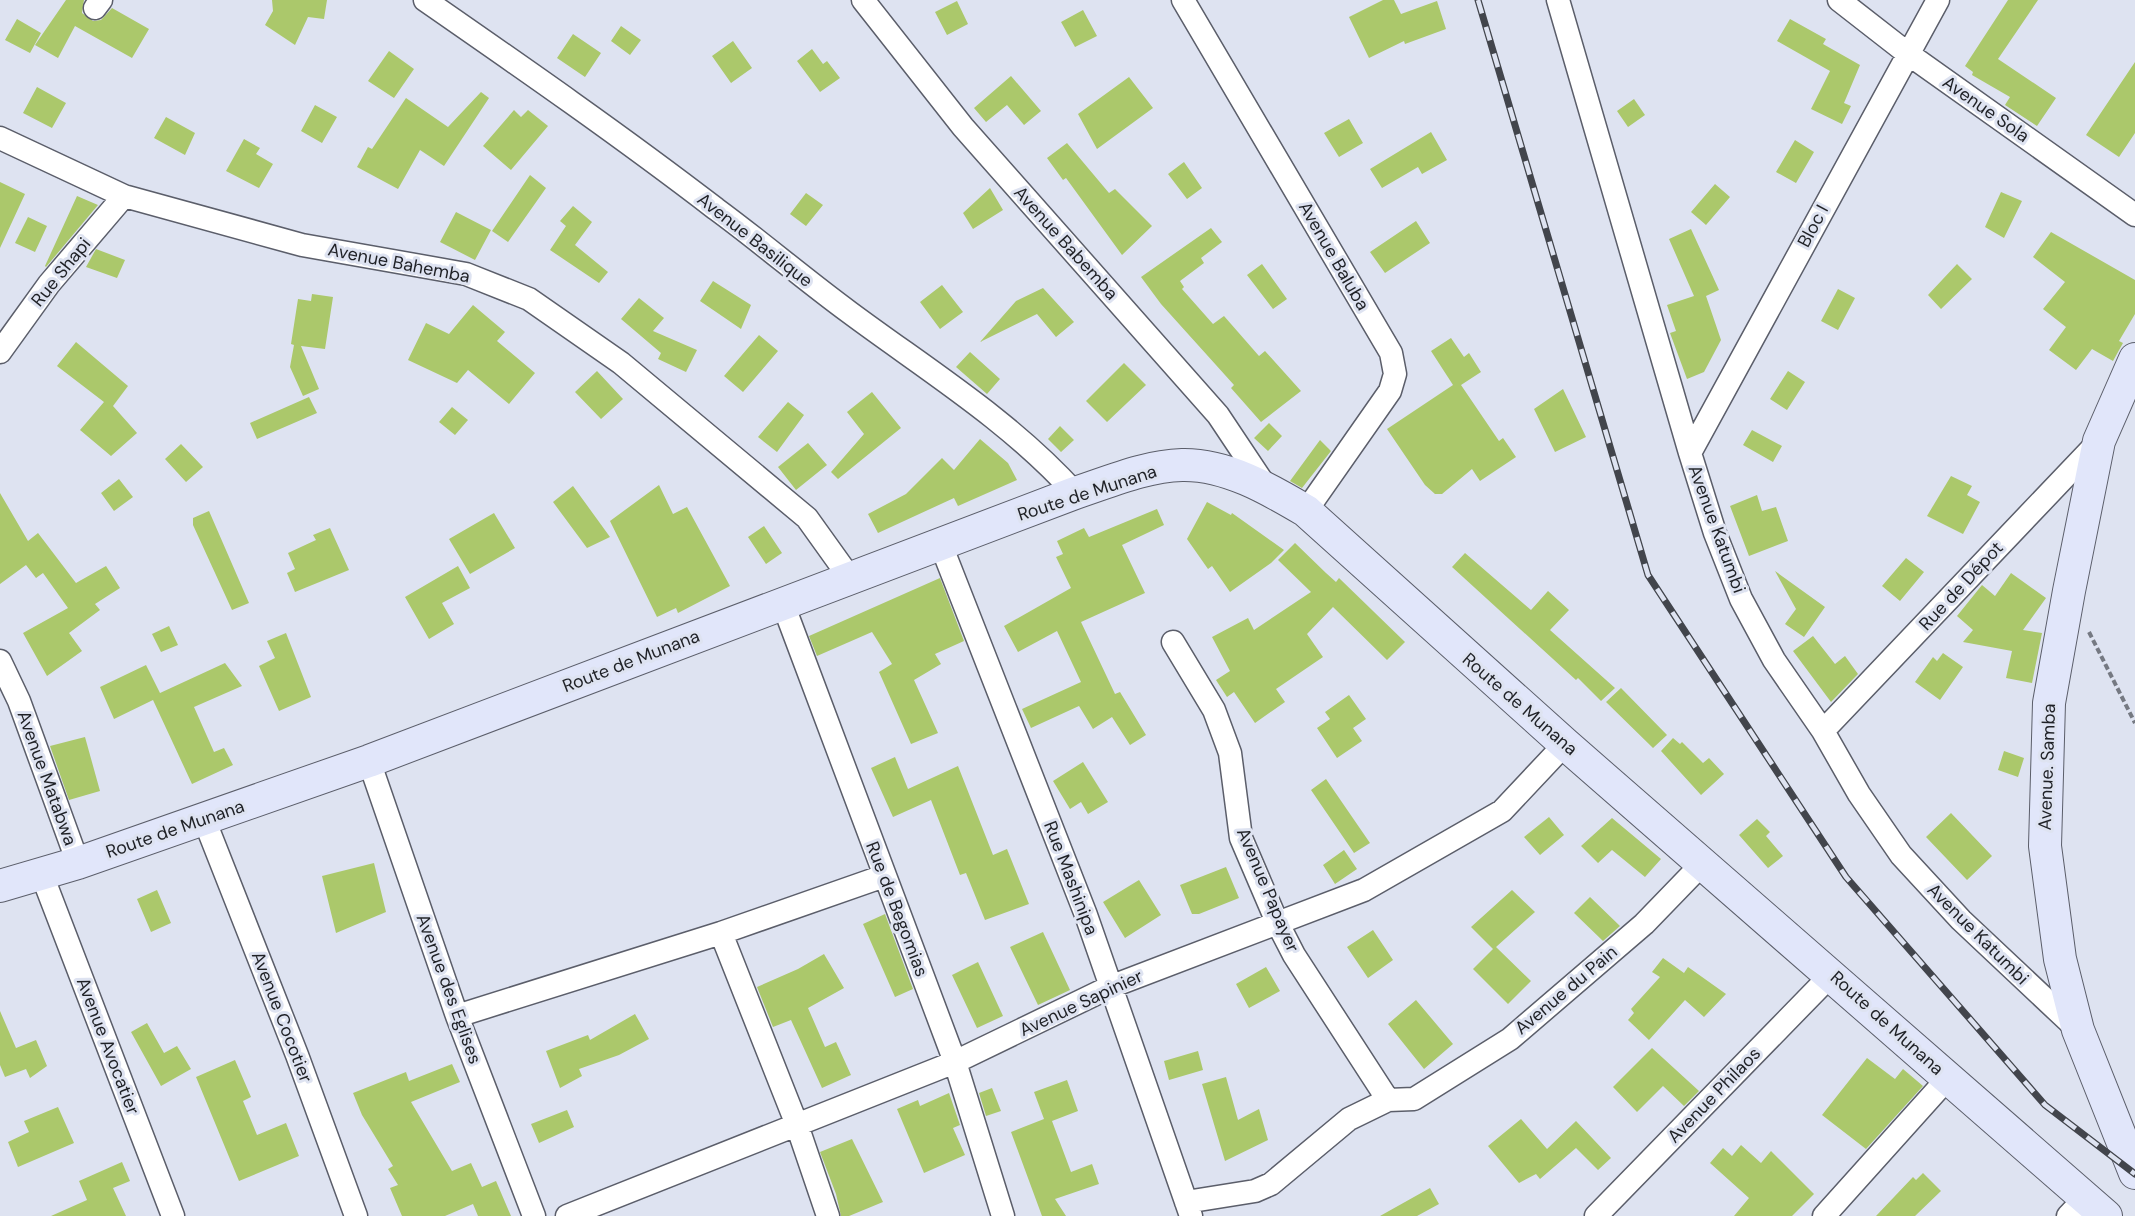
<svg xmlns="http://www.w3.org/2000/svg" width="2135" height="1216" font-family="'DM Sans',sans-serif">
<rect width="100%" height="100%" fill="#dee3f1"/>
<path fill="#abc86b" d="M66,0H84L82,13L93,21L101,20L112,8L149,29L132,58L75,26L58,58L35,45Z
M272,0H327L324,19L308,17L295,45L265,25L273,11Z
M1383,0H1394L1401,14L1437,1L1446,29L1405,44L1404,41L1369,58L1349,17Z
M2008,0H2038L1998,59L2056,98L2037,126L2005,105L2010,97L1972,75L1973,72L1965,66Z
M957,1L968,24L947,35L935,12Z
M1083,10L1097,36L1075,47L1061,22Z
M17,19L41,33L30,53L5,40Z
M1790,19L1826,39L1823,44L1860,65L1844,103L1851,106L1842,124L1811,109L1830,71L1777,41Z
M621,26L641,40L630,55L611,41Z
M573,34L601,53L585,77L557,58Z
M733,41L752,68L731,83L712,56Z
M812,49L823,64L827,61L840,78L820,92L797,61Z
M389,51L414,69L394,98L368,81Z
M2135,62V133L2119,157L2086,135Z
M1011,76L1041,111L1024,125L1007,105L986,122L974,108Z
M1129,77L1153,108L1097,149L1078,114Z
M37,87L66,103L52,128L23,113Z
M481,92L489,98L444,166L420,150L398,189L357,167L368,147L372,149L406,98L448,127Z
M1634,99L1645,115L1628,127L1617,111Z
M315,105L337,117L322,143L301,131Z
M514,110L521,117L528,110L548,126L511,170L483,146Z
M166,117L195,133L185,155L154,138Z
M1349,119L1363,143L1339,157L1324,133Z
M1431,132L1447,160L1422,174L1418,167L1382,188L1370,169Z
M244,139L260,148L256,154L273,164L259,188L226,171Z
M1795,140L1814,152L1796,183L1776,172Z
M1067,143L1109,193L1115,189L1152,226L1122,255L1066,178L1063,180L1047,158Z
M1184,162L1202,188L1187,199L1168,174Z
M530,175L546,188L508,242L492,231Z
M0,182L25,194L0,248Z
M1715,184L1730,197L1706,225L1691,212Z
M990,188L1003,210L973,229L963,213Z
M2001,192L2022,201L2004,238L1985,227Z
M806,193L823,205L806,226L790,214Z
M77,196L98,205L46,267L45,266Z
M573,206L592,222L575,245L608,272L599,283L550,250L566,226L560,221Z
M456,212L491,230L475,260L440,242Z
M28,217L47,226L35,252L15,243Z
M1416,221L1430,243L1385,273L1370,252Z
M1211,228L1222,242L1201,258L1204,263L1180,281L1184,287L1182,289L1213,324L1224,316L1259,356L1265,351L1301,391L1261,422L1231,388L1234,385L1161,304L1141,277Z
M1691,229L1719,290L1706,296L1721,340L1704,372L1687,379L1670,333L1676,331L1667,305L1694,296L1669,239Z
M2051,232L2135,280V314L2119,341L2123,343L2113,361L2092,349L2076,370L2049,350L2066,327L2043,309L2065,282L2033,257Z
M96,249L125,260L117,278L86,267Z
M1262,264L1287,299L1273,309L1247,275Z
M1957,264L1972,279L1941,309L1928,295Z
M713,281L751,305L741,329L700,301Z
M942,285L963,312L940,329L920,302Z
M1043,288L1074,322L1056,337L1037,314L980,342L1016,301Z
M1838,289L1855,298L1838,330L1821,321Z
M312,294L333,297L325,349L301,346L319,389L303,396L290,367L294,345L291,344L298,299L311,301Z
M639,298L664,318L653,331L697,350L686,372L658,359L661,353L621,319Z
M473,305L505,332L497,341L535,373L509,404L468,370L457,383L408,360L426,323L449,334Z
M759,335L778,351L743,392L724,376Z
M1451,338L1464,357L1469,353L1481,372L1461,385L1499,441L1503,438L1516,457L1480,481L1472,469L1442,494H1435L1425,485L1387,429L1453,385L1431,351Z
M76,342L128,386L113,406L137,433L111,456L80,430L104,402L57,366Z
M970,352L1000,379L987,394L956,367Z
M1124,363L1146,385L1107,422L1086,401Z
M597,371L623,399L601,419L575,392Z
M1788,371L1805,382L1787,410L1770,399Z
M1563,389L1586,437L1555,452L1534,409Z
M872,392L901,428L838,479L831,472L864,434L847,412Z
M309,397L317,413L257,439L250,423Z
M788,402L804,415L777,452L758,437Z
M452,407L468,420L455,435L439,422Z
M1269,423L1282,436L1268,451L1254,438Z
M1060,426L1074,440L1061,452L1048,439Z
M1752,430L1782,446L1773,462L1743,445Z
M980,439L1008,463L1017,480L958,506L954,498L878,533L868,514L906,494L942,458L954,470Z
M1320,440L1331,451L1302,488L1290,481Z
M808,443L827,465L796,490L778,467Z
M181,444L203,467L186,482L165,459Z
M1951,476L1972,486L1967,495L1980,502L1963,534L1927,516Z
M119,479L133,497L114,511L101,493Z
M659,485L673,514L687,507L730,586L678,613L676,608L657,617L610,521Z
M573,486L610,537L587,548L553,502Z
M0,493L28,541L38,533L76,583L106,566L120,588L95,604L100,610L69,633L82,651L47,676L23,633L68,608L43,573L36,578L26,565L0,584Z
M1757,495L1762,511L1776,507L1788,541L1749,556L1730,506Z
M1207,502L1231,515L1232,513L1284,550L1271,563L1230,592L1212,566L1208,569L1187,539Z
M1157,509L1164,525L1122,545L1145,593L1081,622L1115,694L1120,692L1146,735L1130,745L1112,717L1093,729L1079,706L1031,728L1022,709L1081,682L1057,631L1018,652L1004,626L1071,588L1056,557L1063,554L1057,541L1084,528L1089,537Z
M209,511L249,603L232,610L193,525V518Z
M494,513L515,548L470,574L449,539Z
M764,526L782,553L766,564L748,537Z
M330,528L349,570L295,592L287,573L295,569L288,553L316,540L313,535Z
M1295,543L1326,573L1336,582L1339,578L1405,642L1387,660L1333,607L1307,634L1323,657L1276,689L1285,702L1255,723L1234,692L1227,697L1216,680L1230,671L1212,637L1248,618L1254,630L1311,592L1278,560Z
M1465,553L1531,610L1548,591L1569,610L1550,630L1615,688L1601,701L1578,678L1576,680L1452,567Z
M1906,558L1924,572L1900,601L1882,586Z
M458,566L470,588L442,603L454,624L429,639L405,597Z
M1775,571L1825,607L1804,637L1785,624L1796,609Z
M2011,573L2046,598L2023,630L2042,633L2032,683L2006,678L2012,651L1963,642L1973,630L1957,616L1982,585L1995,596Z
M940,578L964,641L935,654L941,664L914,680L938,733L911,744L879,672L892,664L872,632L817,656L809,636Z
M169,626L178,645L161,652L152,634Z
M286,633L311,697L279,711L259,666L275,658L267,641Z
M1813,636L1835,664L1845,656L1858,674L1831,702L1793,651Z
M1943,653L1963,667L1940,700L1915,682L1933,657L1937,661Z
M225,663L242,686L194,707L214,752L224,748L233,765L192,784L153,700L114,719L100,687L146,665L160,693Z
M1621,688L1667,735L1653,748L1606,702Z
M1349,695L1366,719L1353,728L1362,741L1337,758L1317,728L1330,719L1325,712Z
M85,737L100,791L69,800L50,746Z
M1673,738L1680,744L1682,742L1703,763L1709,758L1724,774L1701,795L1661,751Z
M2004,751L2024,758L2018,777L1998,770Z
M895,757L908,789L958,766L993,855L1007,849L1029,904L985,920L966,873L960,875L931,800L893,817L871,768Z
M1083,762L1108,802L1088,814L1081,802L1070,809L1053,781Z
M1326,779L1370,843L1354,853L1311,790Z
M1951,813L1992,856L1967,880L1926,837Z
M1549,817L1564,835L1540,855L1524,837Z
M1612,818L1661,859L1645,877L1612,850L1598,863L1581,846Z
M1757,819L1770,832L1766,836L1783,856L1768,868L1739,835Z
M1344,850L1357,869L1335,884L1323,865Z
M374,863L386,912L336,933L322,876Z
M1226,867L1239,898L1199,914H1192L1180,885Z
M1139,880L1161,915L1125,938L1103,902Z
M157,890L171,923L151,932L137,899Z
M1512,890L1535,912L1496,947L1531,981L1508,1004L1473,969L1495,947L1493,949L1471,927Z
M1590,897L1620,926L1603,941L1574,913Z
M885,914L913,989L895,997L863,924Z
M1373,930L1393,960L1368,978L1347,947Z
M1043,932L1070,990L1038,1005L1010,947Z
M824,954L844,988L808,1008L825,1047L836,1042L851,1075L822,1088L791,1020L773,1027L757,987L798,969Z
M1663,958L1684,973L1688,967L1726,994L1704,1017L1685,1000L1649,1040L1628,1020L1634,1013L1631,1009L1660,977L1652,972Z
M978,962L1003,1016L977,1028L952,975Z
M1266,967L1280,991L1249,1008L1236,984Z
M1416,1000L1453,1044L1424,1069L1388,1024Z
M0,1011L16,1048L36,1040L47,1066L30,1078L26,1069L5,1077L0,1065Z
M635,1014L649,1039L619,1055L579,1069L582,1076L560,1088L546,1051L588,1035L590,1040Z
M147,1023L164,1053L177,1046L191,1069L161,1086L131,1032Z
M1652,1048L1699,1091L1684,1106L1663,1086L1637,1112L1613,1087Z
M1198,1051L1203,1070L1169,1080L1164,1061Z
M1867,1058L1895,1079L1903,1069L1923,1086L1866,1149L1822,1115Z
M235,1060L251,1097L243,1101L257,1135L286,1123L299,1156L239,1181L196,1077Z
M452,1064L460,1082L411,1102L452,1171L471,1163L482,1187L496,1181L511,1216H478L473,1204L445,1216H402L390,1188L398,1185L388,1169L393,1166L362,1115L353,1093L406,1072L409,1081Z
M1226,1077L1238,1120L1259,1109L1268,1140L1225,1161L1202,1084Z
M1067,1080L1078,1111L1052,1121L1071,1172L1092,1164L1099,1184L1055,1199L1066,1216H1042L1011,1132L1044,1119L1034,1092Z
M992,1088L1001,1111L986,1116L979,1093Z
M949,1093L960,1125L953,1128L965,1155L924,1173L897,1109L918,1100L920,1106Z
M58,1107L74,1143L18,1167L8,1142L29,1132L24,1121Z
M567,1110L574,1127L539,1143L531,1124Z
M1521,1119L1547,1149L1576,1121L1611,1158L1598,1170L1576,1148L1540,1179L1536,1174L1519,1183L1488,1146Z
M852,1139L883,1202L849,1216H841L836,1194L820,1152Z
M1741,1145L1761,1163L1771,1151L1814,1194L1792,1216H1734L1749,1198L1710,1163L1723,1148L1732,1156Z
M122,1162L130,1181L113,1188L126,1216H51L87,1200L79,1181Z
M1923,1173L1941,1191L1915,1216H1876L1913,1177L1916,1180Z
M1430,1188L1439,1204L1417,1216H1380Z"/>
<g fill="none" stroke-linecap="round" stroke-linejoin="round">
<g stroke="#5b5e6a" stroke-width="25">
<path id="street" d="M425,0C523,68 621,136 716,209C761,242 804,279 849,312C927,370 1009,420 1075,493
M863,0L963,127L1218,415L1266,487
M1183,0L1391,353L1395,374L1390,391L1306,511
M1558,0L1690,453L1715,533L1741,599L1774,660L1823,731L1859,794L1901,855L1961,920L2078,1030
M1839,0L1907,53L2135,215
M95,8L101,0
M0,138L124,196L302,245L466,274L529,299L621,363L807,518L850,578
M0,352L49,284L124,196
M1690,453L1938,0
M941,545L1086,915L1191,1216
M783,604L955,1062L1003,1216
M1173,642L1214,710L1230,753L1241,838L1277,922L1294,955L1388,1100L1414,1099L1510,1039L1644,924L1704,862
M0,661L19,701L78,863
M1823,731L2099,441
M369,761L457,1016L534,1216
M204,819L297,1055L356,1216
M42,875L173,1216
M721,933L797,1125L828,1216
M457,1016L721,933L884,876
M1186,1202L1255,1191L1271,1184L1349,1119L1388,1100
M567,1216L955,1062L1110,987L1364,890L1502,811L1565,744
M1596,1216L1832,974
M1824,1216L1948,1078
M2068,1216L2086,1197"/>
</g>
<g stroke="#5b5e6a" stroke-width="34">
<path id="secondary" d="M2135,359L2099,441L2069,591L2049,703L2045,846L2060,959L2078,1030L2135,1173
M0,886L78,863L369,761L1075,493C1109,482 1145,466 1182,465C1226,464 1269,489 1306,511L1565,744L2106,1216"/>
</g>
<path stroke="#757982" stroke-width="4" stroke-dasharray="6 3" stroke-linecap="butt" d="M2089,632L2135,723"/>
<use href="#street" stroke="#fff" stroke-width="22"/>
<use href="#secondary" stroke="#e1e6fa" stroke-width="32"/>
<g stroke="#42454c" stroke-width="7">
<path id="rail" d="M1478,0L1648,575L1846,877L2045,1105L2135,1174"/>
</g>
<use href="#rail" stroke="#dee3f1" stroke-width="4.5" stroke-dasharray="14" stroke-linecap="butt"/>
</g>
<g text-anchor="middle" stroke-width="6" stroke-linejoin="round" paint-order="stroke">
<g font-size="18" fill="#1f2126" stroke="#dee3f1">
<text transform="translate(1986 109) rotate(35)" y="6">Avenue Sola</text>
<text transform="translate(1813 226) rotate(-62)" y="6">Bloc I</text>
<text transform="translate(755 240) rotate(38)" y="6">Avenue Basilique</text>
<text transform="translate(1066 243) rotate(48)" y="6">Avenue Babemba</text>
<text transform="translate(1334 256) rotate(60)" y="6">Avenue Baluba</text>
<text transform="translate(399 263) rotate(11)" y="6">Avenue Bahemba</text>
<text transform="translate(61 272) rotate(-51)" y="6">Rue Shapi</text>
<text transform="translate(1087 493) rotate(-18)" y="6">Route de Munana</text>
<text transform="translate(1717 529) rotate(70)" y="6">Avenue Katumbi</text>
<text transform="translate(1961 586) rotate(-47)" y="6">Rue de Dépot</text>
<text transform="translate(631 661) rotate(-21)" y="6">Route de Munana</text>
<text transform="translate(1520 704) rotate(41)" y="6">Route de Munana</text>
<text transform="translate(2047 767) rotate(-88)" y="6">Avenue. Samba</text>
<text transform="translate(47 778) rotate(70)" y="6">Avenue Matabwa</text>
<text transform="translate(175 829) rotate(-19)" y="6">Route de Munana</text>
<text transform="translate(1071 878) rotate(69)" y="6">Rue Mashinipa</text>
<text transform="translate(1268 890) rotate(67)" y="6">Avenue Papayer</text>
<text transform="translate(897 909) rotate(69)" y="6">Rue de Begomias</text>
<text transform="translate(1978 934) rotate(45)" y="6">Avenue Katumbi</text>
<text transform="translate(449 989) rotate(70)" y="6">Avenue des Eglises</text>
<text transform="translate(1566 990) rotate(-40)" y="6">Avenue du Pain</text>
<text transform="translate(1081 1003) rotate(-25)" y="6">Avenue Sapinier</text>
<text transform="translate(282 1017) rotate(69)" y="6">Avenue Cocotier</text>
<text transform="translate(1887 1023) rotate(42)" y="6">Route de Munana</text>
<text transform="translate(108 1046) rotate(69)" y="6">Avenue Avocatier</text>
<text transform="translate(1714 1095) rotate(-46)" y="6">Avenue Philaos</text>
</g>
</g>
</svg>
